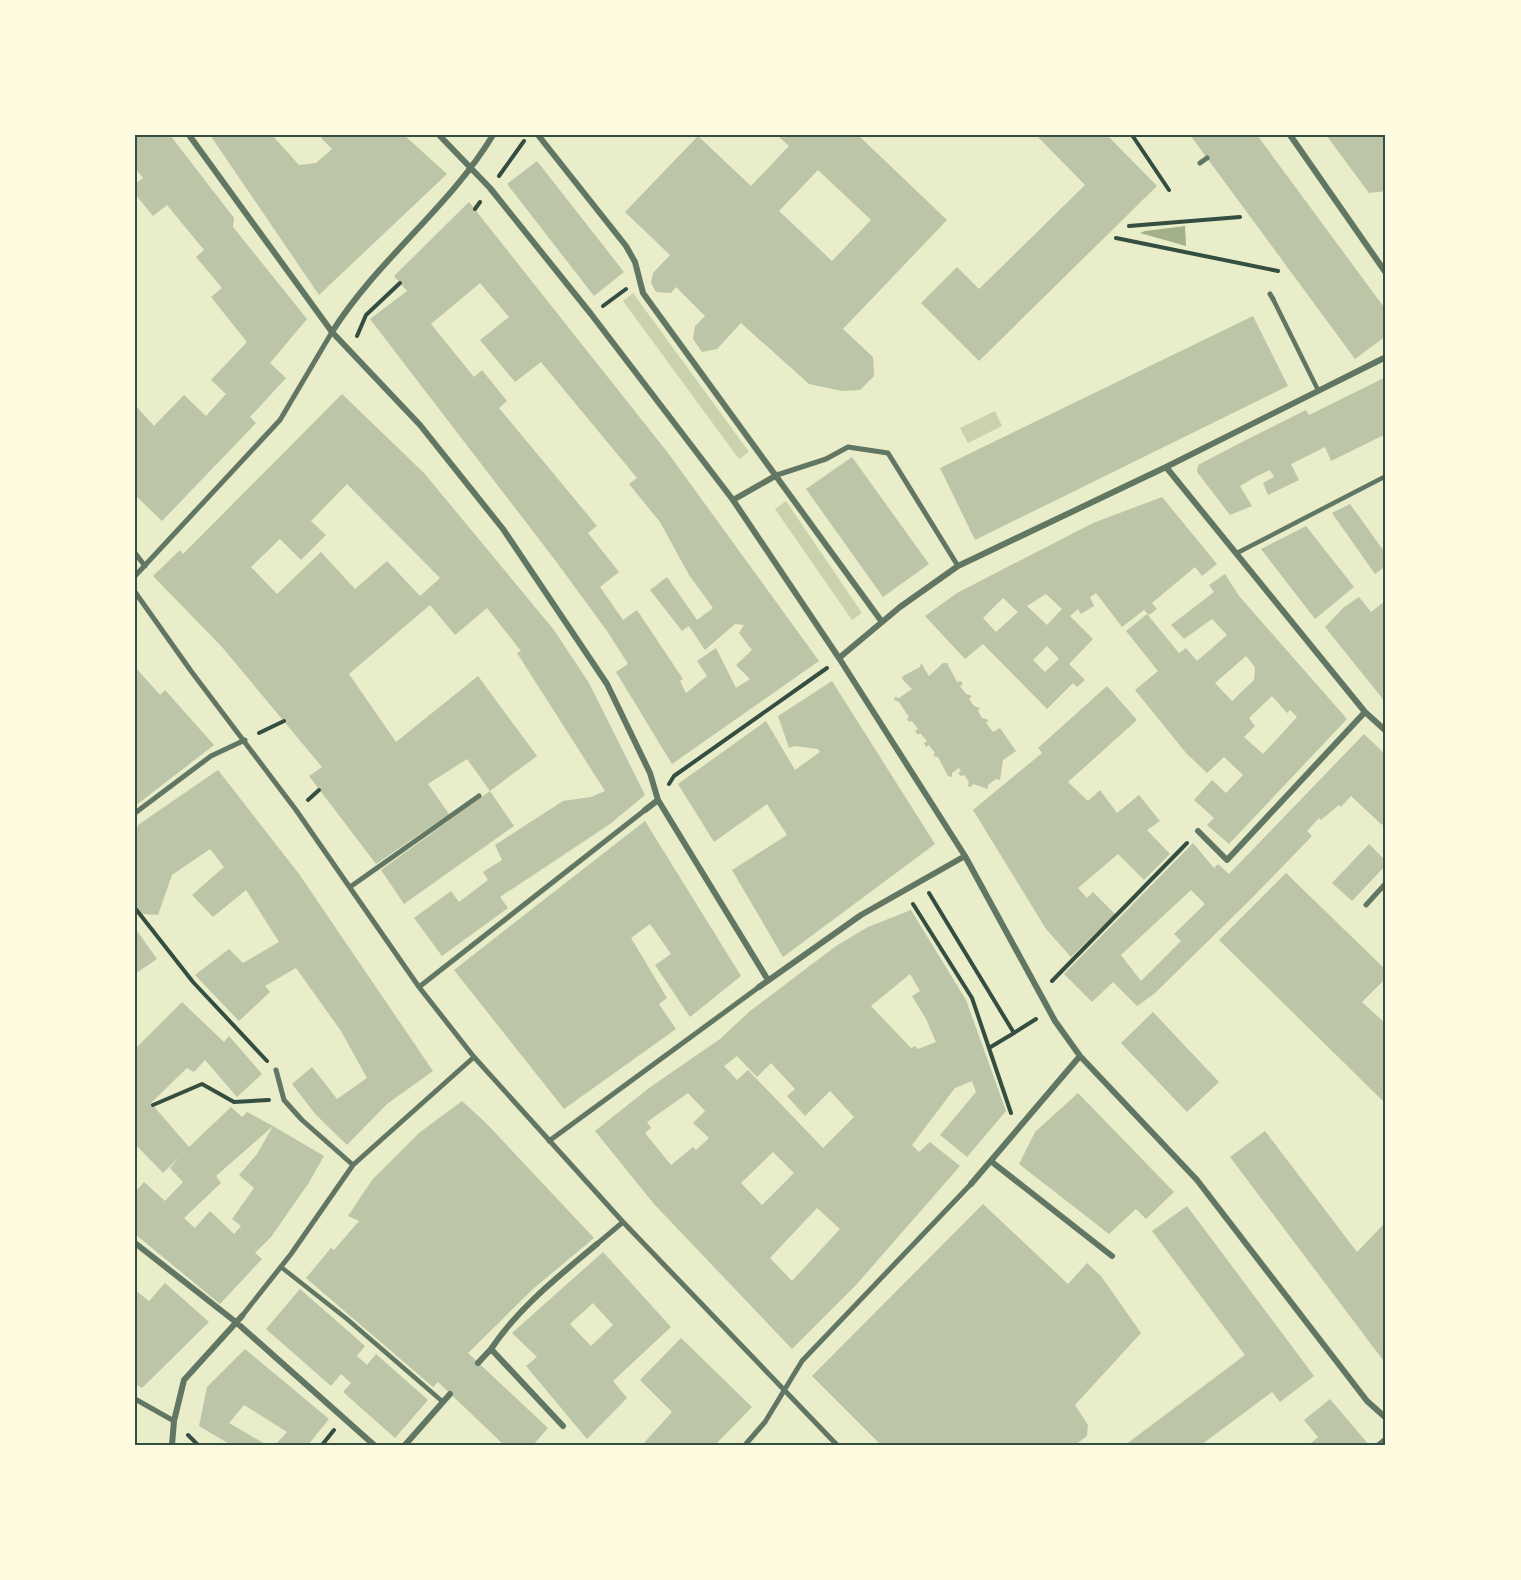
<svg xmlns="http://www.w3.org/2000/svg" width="1521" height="1580" font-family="Inter,sans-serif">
<rect width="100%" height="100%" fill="#e9edc9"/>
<path fill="#cad2ad" d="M633,293L749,452L739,459L623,301Z
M995,411L1002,426L968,443L960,428Z
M786,501L862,613L852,620L775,509Z"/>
<path fill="#a3b18a" d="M1185,226L1186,246L1140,233L1145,231Z"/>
<path fill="#bcc5a7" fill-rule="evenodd" d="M135,135H170L234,218L233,227L307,319L270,363L286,378L250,417L256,423L162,521L135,495V405L154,426L184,395L206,416L226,394L211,380L247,342L211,297L222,288L196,257L204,250L167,205L153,216L135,194V184L143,178L135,168Z
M210,135H272L299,165L316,163L332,149L321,138L324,135H404L447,174L319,295Z
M777,135H858L947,220L843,329L873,357L874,376L860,390L842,391L809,384L741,323L717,349L702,352L693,339L695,326L705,316L676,287L671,293L656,292L651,283L653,273L670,255L625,212L698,136L751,186L789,146ZM818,170L871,220L832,261L779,211Z
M1036,135H1107L1157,186L979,361L921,303L957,267L979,289L1085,185Z
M1190,135H1257L1386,310V336L1355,359Z
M1326,135H1386V191L1369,193Z
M537,161L624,272L594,296L507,184Z
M469,202L668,453L819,661L672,764L616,672L628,664L607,631L555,560L370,319L407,291L394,276ZM480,283L509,317L480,340L515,382L541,362L637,478L629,484L660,522L689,575L713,608L697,620L667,577L650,590L682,631L689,626L705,650L735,624L744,625L739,633L752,650L736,665L750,679L747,681L736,688L716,648L697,661L707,676L686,693L680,681L683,679L637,610L623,620L600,587L619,572L588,533L597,526L499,408L507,401L482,370L474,377L431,324Z
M1253,316L1288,386L975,540L940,468Z
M1386,377V434L1331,461L1325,447L1291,464L1299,480L1268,495L1263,483L1274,477L1270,470L1257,476L1240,486L1252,506L1230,515L1197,472L1198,465L1240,443L1306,410L1309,415Z
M342,394L424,473L554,630L589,683L645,795L610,824L500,897L508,908L442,956L414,918L451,891L459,902L488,880L483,872L502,860L495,845L563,801L591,797L605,791L517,653L521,651L487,608L455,635L430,605L349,674L396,742L478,676L537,756L490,791L467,759L428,784L449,814L376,864L309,776L322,767L222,647L153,576L180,550L183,554L203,534ZM347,484L440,578L420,596L387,561L355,589L321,552L277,594L251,567L280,539L301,560L326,535L311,521Z
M852,457L929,564L883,597L806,489Z
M1162,497L1217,564L1202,576L1195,567L1152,603L1157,609L1149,615L1144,610L1122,627L1096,593L1090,597L1094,606L1081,614L1078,609L1070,616L1093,639L1069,664L1085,680L1077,687L1073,683L1047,709L983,644L965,659L925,616L957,593L1093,523ZM1046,594L1062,609L1047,625L1027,606ZM1003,598L1018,612L996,632L983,618ZM1047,646L1059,659L1045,672L1033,660Z
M1350,504L1386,554V566L1375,574L1332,513Z
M1306,526L1354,587L1315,619L1261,549Z
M1225,574L1239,596L1347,719L1229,844L1207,825L1214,818L1194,800L1212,780L1226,793L1243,775L1224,757L1207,773L1186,753L1135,690L1158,671L1126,631L1147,614L1179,653L1186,648L1197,661L1227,635L1212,619L1184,639L1171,625L1214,592L1209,585ZM1246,656L1255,667L1254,680L1232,701L1215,683ZM1272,696L1287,713L1290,710L1297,717L1263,754L1244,737L1255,726L1249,718Z
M1359,597L1371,612L1386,600V703L1325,627L1344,607Z
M921,663L929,676L943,663H947L957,682L961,681L963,684L960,686L966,694L972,696L969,699L974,706L980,708L978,711L982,718L989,720L986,723L993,732L1000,728L1016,751L1003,760L1000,780L996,779L988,785V789L973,784L971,787L968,786L969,782L964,775L961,776L958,773L961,771L959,768L952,773V777L948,776L938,757L933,756L935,753L929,745L926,747L924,743L927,741L920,733L918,735L915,731L918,729L912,721L909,722L907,719L909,717L899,702L894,700L895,697L899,698L912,689L902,679L903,676L920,667Z
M135,667L160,695L165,690L214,745L135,806Z
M832,681L935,844L783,957L732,870L787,835L767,804L714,842L678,784L766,721L795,770L820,752L818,749L794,746L789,748L778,716Z
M1107,686L1137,720L1068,782L1088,801L1100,790L1117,813L1139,795L1160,821L1147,830L1170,854L1144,880L1118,854L1078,888L1087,898L1093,892L1115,914L1071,957L1046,929L973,810L1042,753L1038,748Z
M1364,734L1386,755V820L1382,825L1351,796L1341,807L1339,805L1321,820L1319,818L1307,831L1312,836L1252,898L1154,994L1137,1006L1113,982L1092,1002L1064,974L1193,843L1214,868L1218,864L1229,874ZM1191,890L1205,904L1174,934L1181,941L1141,981L1121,955Z
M218,770L299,874L433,1071L387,1104L347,1145L316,1115L292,1084L312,1067L337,1099L367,1078L341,1031L296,968L265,986L270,992L239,1021L195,975L229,949L243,963L279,942L246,890L213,917L192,895L224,867L210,849L172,875L158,915L142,914L135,903V834L138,825Z
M490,791L514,826L404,904L381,870Z
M645,821L741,976L690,1017L655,965L671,954L650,924L631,938L667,998L659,1004L676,1029L564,1109L454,970Z
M1369,844L1386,861V865L1352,901L1332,883Z
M1286,873L1386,970V978L1362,1002L1386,1024V1104L1219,940Z
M911,910L966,1000L1006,1111L967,1157L940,1135L976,1092L972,1081L955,1088L912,1145L919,1152L930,1142L960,1166L856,1285L792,1349L654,1204L595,1131L649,1088L720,1039L750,1011L836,946L868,927ZM910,974L920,991L912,996L926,1019L936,1042L918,1049L915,1046L911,1048L871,1006ZM737,1056L757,1077L771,1063L795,1089L787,1096L805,1116L830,1091L854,1117L823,1148L748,1070L737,1080L724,1066ZM688,1093L705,1111L693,1123L709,1138L696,1150L693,1147L671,1165L645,1133L651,1128L647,1122ZM773,1152L794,1173L762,1205L741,1183ZM817,1208L840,1229L792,1281L770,1258Z
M135,928L157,959L135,974Z
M182,1002L224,1042L229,1036L262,1074L237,1097L205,1060L194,1072L187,1068L151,1103L189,1147L231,1107L242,1117L247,1112L273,1126L216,1176L221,1183L184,1218L195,1228L210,1211L234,1234L241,1226L232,1219L254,1188L239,1175L257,1154L273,1126L324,1156L308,1184L271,1237L255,1253L262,1259L220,1304L135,1234V1192L144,1182L165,1201L183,1182L170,1168L179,1157L163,1173L135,1144V1049Z
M1153,1012L1219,1082L1187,1112L1121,1043Z
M1078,1093L1174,1192L1146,1219L1136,1209L1109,1234L1019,1164L1035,1132Z
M462,1101L485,1122L594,1238L533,1289L468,1353L548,1428L533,1445H504L438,1382L433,1387L306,1278L331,1248L334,1250L359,1221L348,1216L372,1180L419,1133Z
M1265,1131L1357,1252L1386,1222V1364L1230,1157Z
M983,1204L1068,1284L1087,1263L1101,1276L1141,1333L1075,1405L1088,1425L1087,1436L1075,1445H881L812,1376Z
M1187,1206L1314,1376L1280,1402L1272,1392L1201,1445H1125L1245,1355L1152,1231Z
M603,1252L671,1327L613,1381L627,1398L587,1439L526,1366L537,1357L512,1333ZM593,1303L613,1325L591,1346L570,1324Z
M165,1283L209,1322L142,1388L135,1384V1290L149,1301Z
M300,1289L365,1346L357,1356L367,1365L376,1354L428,1400L395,1438L343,1392L351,1383L341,1374L331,1386L266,1329Z
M681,1338L752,1407L715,1445H642L672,1412L640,1380Z
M245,1349L329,1419L308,1445H275L287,1432L244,1405L229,1423L267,1445H231L199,1426L207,1387Z
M1330,1399L1369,1445H1309L1318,1437L1304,1420Z"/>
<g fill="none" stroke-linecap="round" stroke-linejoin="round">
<path stroke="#344e41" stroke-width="4" d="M1132,135L1169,190
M499,176L524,141
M475,209L480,202
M1129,226L1240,217
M1116,238L1278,271
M603,306L626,289
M357,336L366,315L400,283
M259,733L284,721
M669,784L674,776L827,668
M308,800L319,790
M929,893L1014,1033L989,1048
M913,904L972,998L1011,1113
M135,908L193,982L267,1061
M1052,981L1187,843
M1014,1033L1036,1019
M153,1105L202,1084L234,1102L269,1100
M188,1435L198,1445
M322,1445L334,1430"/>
<path stroke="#617663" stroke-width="4.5" d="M1273,299L1318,390
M1237,553L1386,476
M281,1267L347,1319L443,1402"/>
<path stroke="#617663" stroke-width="5" d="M1200,163L1207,158
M1270,294L1273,299
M777,475L826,459L848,447L888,453L958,566
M135,553L145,566
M135,576L280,420L332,332
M135,592L191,671L296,810L419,987L474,1057L623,1222L837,1445
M135,813L211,756L245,740
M350,887L479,796
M1366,905L1386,883
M419,987L645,810
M276,1070L284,1100L302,1120L353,1165
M549,1141L759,987
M597,1244L623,1222
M242,1316L291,1254L353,1165L474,1057
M135,1399L174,1421
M745,1445L765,1422L802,1361L971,1184"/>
<path stroke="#617663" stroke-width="6" d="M189,135L332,332L420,425L503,529L607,684L650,773L658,800L768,980
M439,135L490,188L591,314L733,500L839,658L965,856L1055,1021L1080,1056L1197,1180L1367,1401L1386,1418
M538,135L626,246L635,262L643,293L882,622
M1290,135L1386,273
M332,332C378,259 449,208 493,135
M1166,467L1365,712L1386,731
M733,500L777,475
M839,658L900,607L958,566L1166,467L1386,357
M645,810L658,800
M1198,831L1227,860L1365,712
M759,987L861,915L965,856
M992,1162L1112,1256
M971,1184L1080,1056
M135,1243L237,1323L374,1445
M491,1349C519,1307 559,1276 597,1244
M478,1363L491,1349L563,1426
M172,1445L174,1421L184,1380L242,1316
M405,1445L450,1394
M1379,1445L1386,1439"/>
</g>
<rect width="1521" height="1580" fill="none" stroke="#fefae0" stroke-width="273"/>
<rect x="136" y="136" width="1248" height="1308" fill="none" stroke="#344e41" stroke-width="2"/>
</svg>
